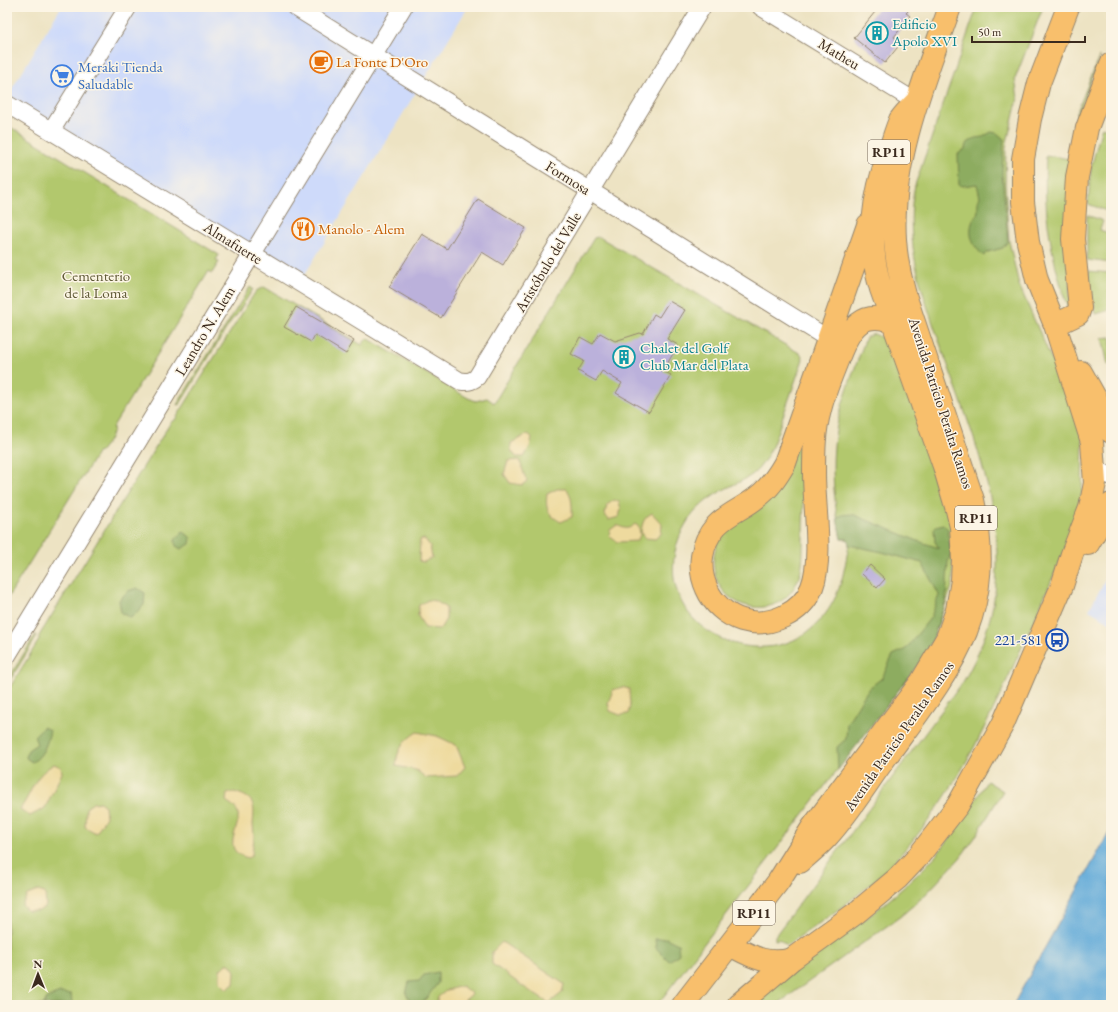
<svg xmlns="http://www.w3.org/2000/svg" width="1118" height="1012" font-family="'EB Garamond',serif">
<rect width="100%" height="100%" fill="#fcf5e5"/>
<filter id="ink" filterUnits="userSpaceOnUse"><feTurbulence type="fractalNoise" baseFrequency=".025" numOctaves="2"/><feDisplacementMap in="SourceGraphic" scale="8" xChannelSelector="R" yChannelSelector="G"/><feConvolveMatrix kernelMatrix="1 2 1 2 8 2 1 2 1" color-interpolation-filters="sRGB"/></filter>
<filter id="wash" filterUnits="userSpaceOnUse"><feTurbulence type="fractalNoise" baseFrequency=".012" numOctaves="4" result="noise"/><feDisplacementMap in="SourceGraphic" scale="16" xChannelSelector="R" yChannelSelector="G"/><feGaussianBlur stdDeviation="0.9" result="paint"/><feColorMatrix in="noise" values="0 0 0 0 0 0 0 0 0 0 0 0 0 0 0 0 0 1.4 0 .05"/><feComposite in="paint" operator="in"/></filter>
<g filter="url(#wash)">
<rect width="100%" height="100%" fill="#ede3c3"/>
<path fill="#cedafa" d="M61,7H468L299,284L7,97Z
M1111,569V623L1089,610Z"/>
<path fill="#b2c86d" stroke="#767946" d="M977,7H1043L1015,79L1018,98L1006,146L1005,184L1009,241L1019,285L1083,431L1082,491L1071,536C1053,577 1035,618 1017,658C985,729 953,797 900,855C868,891 827,918 787,945L779,939L775,940V936L963,682C1035,562 977,451 936,332C919,284 904,236 915,185Z
M1099,57H1100L1078,115L1076,114Z
M7,125L219,255L216,260L219,262L212,273L209,271L112,428L114,429L108,442L99,453L98,452L7,599Z
M1102,127L1111,131V199L1107,211L1088,204L1091,168Z
M1075,135L1069,305L1067,306C1050,252 1043,211 1046,155L1069,159Z
M1087,215L1103,221L1100,230L1111,234V263L1087,260Z
M599,237L801,354L803,359C796,379 789,399 782,419C776,436 771,454 759,468C752,477 741,481 731,486C702,500 682,519 675,552C658,637 777,683 826,613C842,591 844,570 849,545L851,542L848,539H841C834,503 830,467 836,430C842,398 856,367 866,337L874,334L883,338L891,335L951,521L953,584L932,642L920,662L657,1005H7V692L39,640V636L171,422L175,420L256,291L264,287L362,345L367,338L468,398L476,401L487,398L494,403L594,238Z
M1088,271L1111,273L1110,310L1096,314Z
M250,287L253,289L236,316L231,321L180,404L177,405Z
M1111,337V364L1108,365L1102,338Z
M804,433C804,466 804,500 803,533C803,549 804,567 797,582C775,631 696,604 717,543Z
M36,634V638L7,685V681Z
M987,781L1003,791L974,839L959,859L924,896L901,916L776,1005H744C806,961 873,920 927,865C951,841 969,810 987,781Z"/>
<path fill="#8dac60" stroke="#646b3f" d="M991,132L997,133L1004,139L1002,174L1008,241L1003,248L988,252L984,256C974,248 968,236 972,223C973,220 976,217 977,215C979,207 976,204 980,197L977,184L963,186L959,185L958,154L965,149L966,144L975,138L983,137Z
M852,514L918,541L939,548L935,542L934,529L936,526L943,524L948,529L951,554L948,562L946,600L932,642L920,662L838,770L837,747L846,739L847,723L869,688L882,678L893,655L906,649L931,617L939,595L922,563L882,552L849,545L848,539H841L837,518L842,515Z
M183,531L191,538L190,544L181,549L176,546L175,540Z
M137,588L145,593L144,605L131,618L121,613L119,600L128,591Z
M43,727L50,730C48,742 43,757 32,762L26,758L28,750L37,744L34,736Z
M666,938L678,944L679,954L669,961L656,948L655,939Z
M438,972V983L421,1005L412,1003L406,994L409,982L419,981L424,975Z
M60,993L71,994L72,1002L75,1005H43L47,998Z"/>
<path fill="#eeda9e" stroke="#94825e" d="M528,434L532,437L530,447L524,457H516L511,450V443Z
M519,460C523,467 523,474 527,481L522,485L510,483L504,474L508,461Z
M557,489H567C573,499 572,507 572,517L561,522C548,515 545,509 547,494Z
M614,500L619,502L621,509L619,517L608,520L605,514L607,505Z
M652,513L662,524L661,534L655,539L645,538L641,533C642,524 643,518 652,513Z
M635,524L639,527L640,535L637,541L617,542L609,536L610,530L617,525C625,529 628,530 635,524Z
M425,539L430,546L432,558L424,562L419,561L420,540Z
M428,600L436,601L446,608V619L440,629L425,628L418,616L419,605Z
M622,687L629,689L630,706L628,714L620,715L610,711L608,703L613,690Z
M417,732L437,736L456,745L465,767L457,776L426,778L416,770L396,766C397,749 403,741 417,732Z
M54,764L61,767L62,773L45,808L30,816L20,809C34,790 32,777 54,764Z
M234,792C255,798 255,804 253,824C253,828 254,832 254,836C254,843 252,849 252,855L248,858C217,850 244,826 237,811C236,807 230,804 226,801L227,794Z
M100,802L105,806L106,817L96,833L85,827L86,808L93,803Z
M38,891L45,893L46,906L39,911H27L22,905L27,895Z
M502,942L564,984L562,993L549,1003C529,992 511,977 492,964V952Z
M226,964H230L235,971L234,984L227,989L220,982V970Z
M462,986L472,994L459,1005H436L438,997L447,990Z"/>
<path fill="#62aad9" stroke="#4e6a7c" d="M1111,829V1005H1013Z"/>
<g id="blocks">
<path fill="#bbb1db" d="M879,7H912L906,13L910,16L894,37L901,43L885,63L854,38Z
M478,199L526,228L503,265L482,252L441,318L389,287L422,234L447,249Z
M669,301L685,310L667,339L678,345L663,371L671,375L649,412L616,393L622,383L602,371L596,381L578,371L584,361L571,354L580,337L593,344L600,333L615,341L640,333L643,334L654,314L659,317Z
M296,307L354,341L346,354L315,335L311,342L284,327Z
M870,565L885,579L877,588L862,574Z"/>
</g>
</g>
<g filter="url(#ink)">
<use href="#blocks" fill-opacity="0" stroke="#948670" stroke-width="1"/>
<g fill="none" stroke-linecap="round" stroke-linejoin="round">
<g stroke="#948670" stroke-width="19">
<path id="minor" d="M295,7L838,345
M761,7L916,102
M7,104L460,381C467,382 471,382 477,377L702,7
M51,131L128,7
M1095,469L1111,476
M7,656L403,7"/>
</g>
<g stroke="#948670" stroke-width="24">
<path id="major" d="M868,225L785,463C777,477 769,489 756,498C744,508 727,514 716,526C701,543 697,568 707,589C713,603 726,615 742,620C769,628 802,614 812,587C823,559 814,505 814,474C814,453 814,431 820,410C824,392 832,374 839,356C850,328 862,309 894,322
M1055,325L1078,314L1080,308L1073,239L1077,177L1087,128L1111,64
M1081,372L1100,406L1111,432
M1088,544L1111,504
M800,862C809,854 819,846 827,837C849,813 867,783 886,757C950,670 998,616 973,500L905,295C900,277 896,258 895,239C890,163 925,77 950,7
M730,945C751,956 766,966 792,959
M683,1005L778,882L812,828L921,682L947,638L957,610L962,580L963,560L961,527L957,510L944,466L881,289C866,240 873,196 890,149C893,140 896,129 900,120C904,114 911,107 916,102
M738,1005L792,959L856,913L898,878L917,858L958,805L1003,724L1062,586L1072,554L1090,508L1095,483L1092,442L1055,325L1037,280L1028,242L1023,202V159L1030,119L1039,83L1068,7"/>
</g>
<use href="#minor" stroke="#fff" stroke-width="17"/>
<use href="#major" stroke="#f8bf6c" stroke-width="22"/>
</g>
</g>
<defs>
<g id="building-ring" transform="scale(1.15)"><circle r="9.5" fill="#fcf5e5" stroke="#0f9aa8" stroke-width="1.5"/><path d="M-4-6H4V6H1V3H-1V6H-4ZM-2.5-4.3h1.7v1.8h-1.7ZM.8-4.3h1.7v1.8H.8ZM-2.5-1h1.7V.8h-1.7ZM.8-1h1.7V.8H.8Z" fill="#0f9aa8"/></g>
<g id="cafe-ring" transform="scale(1.15)"><circle r="9.5" fill="#fcf5e5" stroke="#e8710a" stroke-width="1.5"/><path d="M-5.5-4.5H6V0H3Q3 3.5 0 3.5H-2.5Q-5.5 3.5-5.5 0ZM3-3.2v2h1.7v-2ZM-6 4.5H4V6H-6Z" fill="#e8710a"/></g>
<g id="supermarket-ring" transform="scale(1.15)"><circle r="9.5" fill="#fcf5e5" stroke="#3f7fe0" stroke-width="1.5"/><path d="M-6-5.5h2.5l.6 2H6L4.5 2H-2.5L-4.4-4H-6ZM-1.5 3.2a1.3 1.3 0 1 0 .1 0ZM3 3.2a1.3 1.3 0 1 0 .1 0Z" fill="#3f7fe0"/></g>
<g id="restaurant-ring" transform="scale(1.15)"><circle r="9.5" fill="#fcf5e5" stroke="#e8710a" stroke-width="1.5"/><path d="M-5-6h1v4h1v-4h1v4h1v-4h1v5L-1.5 .5V6h-2V.5L-5-1ZM5-6V6H3V1.5H1.5Q1.5-4 5-6Z" fill="#e8710a"/></g>
<g id="bus-ring" transform="scale(1.15)"><circle r="9.5" fill="#fcf5e5" stroke="#1a4fb4" stroke-width="1.5"/><path d="M-5-6H5V4H4V6H2V4H-2V6H-4V4H-5ZM-3.5-4V0h7V-4ZM-3.5 1.2v1.5H-2V1.2ZM2 1.2v1.5H3.5V1.2Z" fill="#1a4fb4"/></g>
</defs>
<g fill-rule="evenodd">
<use href="#building-ring" x="877" y="33"/>
<use href="#cafe-ring" x="321" y="62"/>
<use href="#supermarket-ring" x="62" y="76"/>
<use href="#restaurant-ring" x="303" y="229"/>
<use href="#building-ring" x="624" y="357"/>
<use href="#bus-ring" x="1057" y="640"/>
</g>
<g text-anchor="middle" stroke-width="3" stroke-linejoin="round" paint-order="stroke">
<g fill="#fcf5e5" stroke="#75675a" stroke-width="1">
<rect x="868" y="140" width="42" height="24" rx="3"/>
<rect x="955" y="506" width="42" height="24" rx="3"/>
<rect x="733" y="901" width="42" height="24" rx="3"/>
</g>
<g font-size="14" font-weight="bold" fill="#3b2a1e">
<text x="889" y="157">RP11</text>
<text x="976" y="523">RP11</text>
<text x="754" y="918">RP11</text>
</g>
<g font-size="15" fill="#0d838f" stroke="#fcf5e5" text-anchor="start">
<text x="892" y="29">Edificio<tspan x="892" dy="17">Apolo XVI</tspan></text>
<text x="640" y="353">Chalet del Golf<tspan x="640" dy="17">Club Mar del Plata</tspan></text>
</g>
<g font-size="15" fill="#3b2a1e" stroke="#fcf5e5">
<text transform="translate(839 54) rotate(31)" y="5">Matheu</text>
<text transform="translate(568 178) rotate(32)" y="5">Formosa</text>
<text transform="translate(233 243) rotate(32)" y="5">Almafuerte</text>
<text transform="translate(548 262) rotate(-59)" y="5">Aristóbulo del Valle</text>
<text transform="translate(205 331) rotate(-59)" y="5">Leandro N. Alem</text>
<text transform="translate(941 403) rotate(72)" y="5">Avenida Patricio Peralta Ramos</text>
<text transform="translate(899 736) rotate(-55)" y="5">Avenida Patricio Peralta Ramos</text>
</g>
<g font-size="15" fill="#c56008" stroke="#fcf5e5" text-anchor="start">
<text x="336" y="67">La Fonte D'Oro</text>
<text x="318" y="234">Manolo - Alem</text>
</g>
<g font-size="15" fill="#366cbe" stroke="#fcf5e5" text-anchor="start">
<text x="78" y="72">Meraki Tienda<tspan x="78" dy="17">Saludable</tspan></text>
</g>
<g font-size="15" fill="#5f5936" stroke="#fcf5e5">
<text x="96" y="281">Cementerio<tspan x="96" dy="17">de la Loma</tspan></text>
</g>
<g font-size="15" fill="#164399" stroke="#fcf5e5" text-anchor="end">
<text x="1042" y="645">221-581</text>
</g>
</g>
<rect width="1118" height="1012" fill="none" stroke="#fcf5e5" stroke-width="24"/>
<g transform="translate(38 974) rotate(359)" stroke="#fcf5e5" stroke-width="3" paint-order="stroke">
<path d="M0-3L7 15L0 10L-7 15Z" fill="#3b2a1e"/>
<text y="-6" font-size="11" font-weight="bold" text-anchor="middle" fill="#3b2a1e">N</text>
</g>
<path d="M972 36v6h113v-6" fill="none" stroke="#3b2a1e" stroke-width="2"/>
<text x="978" y="36" font-size="12" fill="#3b2a1e" stroke="#fcf5e5" stroke-width="3" paint-order="stroke">50 m</text>
</svg>
